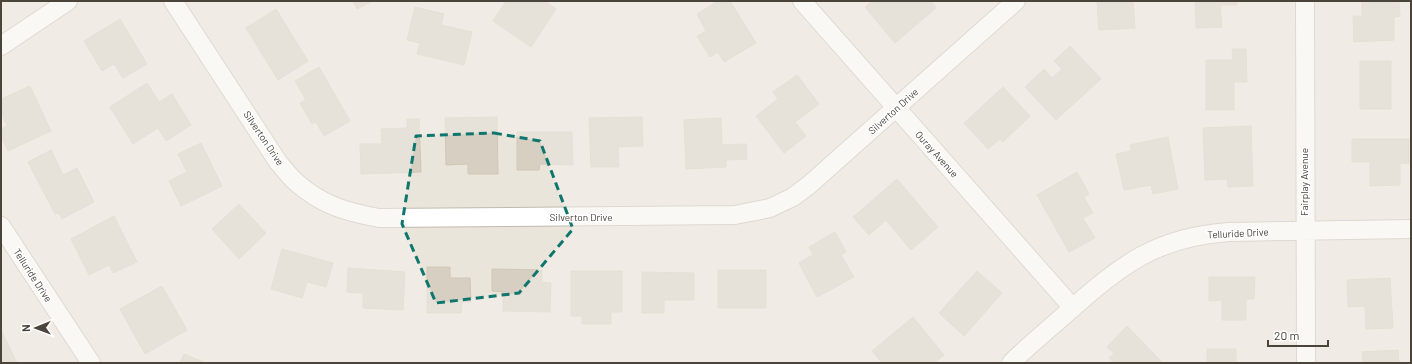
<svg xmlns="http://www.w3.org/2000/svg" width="1412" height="364" font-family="Barlow,sans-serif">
<rect width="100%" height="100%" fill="#f5f3ec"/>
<path fill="#e9e5db" d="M1,1H1411V363H1Z"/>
<path fill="#d6cfc2" stroke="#d1c7b6" d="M353,1H373L357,9Z
M506,1H544L556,9L531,47L493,21Z
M718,1H730L756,43L724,62L718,52L710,57L697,36L706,31L697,14Z
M872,1H931L936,8L895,43L865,7Z
M1097,1H1133L1135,28L1099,30Z
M1195,1H1237V5H1220L1222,27L1196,28Z
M1362,1H1399L1400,16L1394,17V40L1354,42L1353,16H1362Z
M415,7L444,14L441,25L472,32L464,65L417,54L420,43L407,40Z
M276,9L308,61L278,80L246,28Z
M120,19L147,64L123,78L114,64L102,71L84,41Z
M1070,46L1101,79L1056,120L1025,87L1044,69L1052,78L1062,69L1054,61Z
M1232,49H1246L1247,82H1234V110H1206V60H1233Z
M1360,61H1391V109H1360Z
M319,67L350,121L324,136L316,122L312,124L300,103L306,100L295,81Z
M797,75L819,104L795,122L806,136L784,153L756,116L778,99L773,92Z
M147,83L159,102L172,94L191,125L166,141L158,128L133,144L110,107Z
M30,86L51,131L8,151L1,136V129L7,126L1,111V99Z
M1003,87L1030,116L1003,142L1000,139L988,149L964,123Z
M497,117L498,174H468V164L446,165L445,118Z
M642,117L643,146L618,147L619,167H591L589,118Z
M721,118L722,145L746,144L747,159L726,160V167L686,169L684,120Z
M407,119H419L421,172L361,174L360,144H382L381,129L407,128Z
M1251,126L1253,186L1228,187L1227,179L1205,180L1203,128Z
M517,132H572L573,165L540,164L539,170H517Z
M1168,137L1178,189L1153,194L1151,185L1124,190L1116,154L1131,151L1130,145Z
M1352,139H1409V164L1400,163V185L1370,186V162H1352Z
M201,143L222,186L181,206L169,181L187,172L178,154Z
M51,150L63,175L77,168L94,202L62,219L59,213L55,214L28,162Z
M1077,172L1089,194L1084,197L1093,213L1083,218L1095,238L1069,252L1037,195Z
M897,179L938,227L911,250L886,220L869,235L853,217Z
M239,204L266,233L239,259L212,229Z
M114,216L137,262L113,273L109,265L89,275L71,239Z
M835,232L846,252L841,255L854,277L817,297L799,263L813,255L809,247Z
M282,249L333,263L326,287L307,282L302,298L271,289Z
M427,267H450V278H470L471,302H462L461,313H427Z
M348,268L405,272L403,310L363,308V293L347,292Z
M492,269L542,270V282L551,283L550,312L503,311V292L492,291Z
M718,270H766V308H718Z
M571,271H622V312H611V324H582V316H571Z
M977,271L1002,293L964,336L939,313Z
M642,272L694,273V300H664V313H642Z
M1209,277H1255L1254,299H1246V320H1222V300L1209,301Z
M1390,278L1393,328L1366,329L1365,306L1348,307L1347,280Z
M162,286L187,330L145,354L120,309Z
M913,317L944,355L934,363H882L872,351Z
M1127,326L1163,363H1114L1109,358L1114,353L1107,347Z
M1,330L17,363H1Z
M1207,349H1236V363H1207Z
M1398,350L1399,363H1363L1362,352Z
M184,354L206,363H180Z"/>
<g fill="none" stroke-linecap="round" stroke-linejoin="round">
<g stroke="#c0bbaf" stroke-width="20">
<path id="street" d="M173,1L278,162C284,169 290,177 297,183C322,205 346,212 379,218L735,215L770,208L793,197L809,185L1016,1
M802,1L1073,308
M1305,1L1306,363
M1,46L68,1
M1,226L91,363
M1011,363C1029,345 1049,329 1068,312C1121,265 1156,237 1229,232L1411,229"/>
</g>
<use href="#street" stroke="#fff" stroke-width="18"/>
</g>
<path d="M0 0H1412V364H0ZM494,133L540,141L573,229L519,293L436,303L402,224L416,136Z" fill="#f5f3ec" fill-opacity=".55" fill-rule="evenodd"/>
<path fill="none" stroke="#0f766e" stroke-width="3" stroke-dasharray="8 5" stroke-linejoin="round" d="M494,133L540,141L573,229L519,293L436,303L402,224L416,136Z"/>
<g text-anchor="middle" stroke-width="3" stroke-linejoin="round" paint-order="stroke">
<g font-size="10" fill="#4a443a" stroke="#fff">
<text transform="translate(893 111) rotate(-42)" y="4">Silverton Drive</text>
<text transform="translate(264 138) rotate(56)" y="4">Silverton Drive</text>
<text transform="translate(937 154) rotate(48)" y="4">Ouray Avenue</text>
<text transform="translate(1304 182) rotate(-90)" y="4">Fairplay Avenue</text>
<text x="581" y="221">Silverton Drive</text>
<text transform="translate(1238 233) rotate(-3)" y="4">Telluride Drive</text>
<text transform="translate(33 275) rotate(57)" y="4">Telluride Drive</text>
</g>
</g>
<rect width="1412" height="364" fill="none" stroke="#4a443a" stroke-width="4"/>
<g transform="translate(36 328) rotate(269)" stroke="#ffffff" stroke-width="3" paint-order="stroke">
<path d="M0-3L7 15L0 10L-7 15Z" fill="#4a443a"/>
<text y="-6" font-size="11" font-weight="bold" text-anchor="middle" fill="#4a443a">N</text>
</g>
<path d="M1268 340v6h60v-6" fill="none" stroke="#4a443a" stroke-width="2"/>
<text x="1274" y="340" font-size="12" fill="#4a443a" stroke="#ffffff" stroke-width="3" paint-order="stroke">20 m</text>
</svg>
